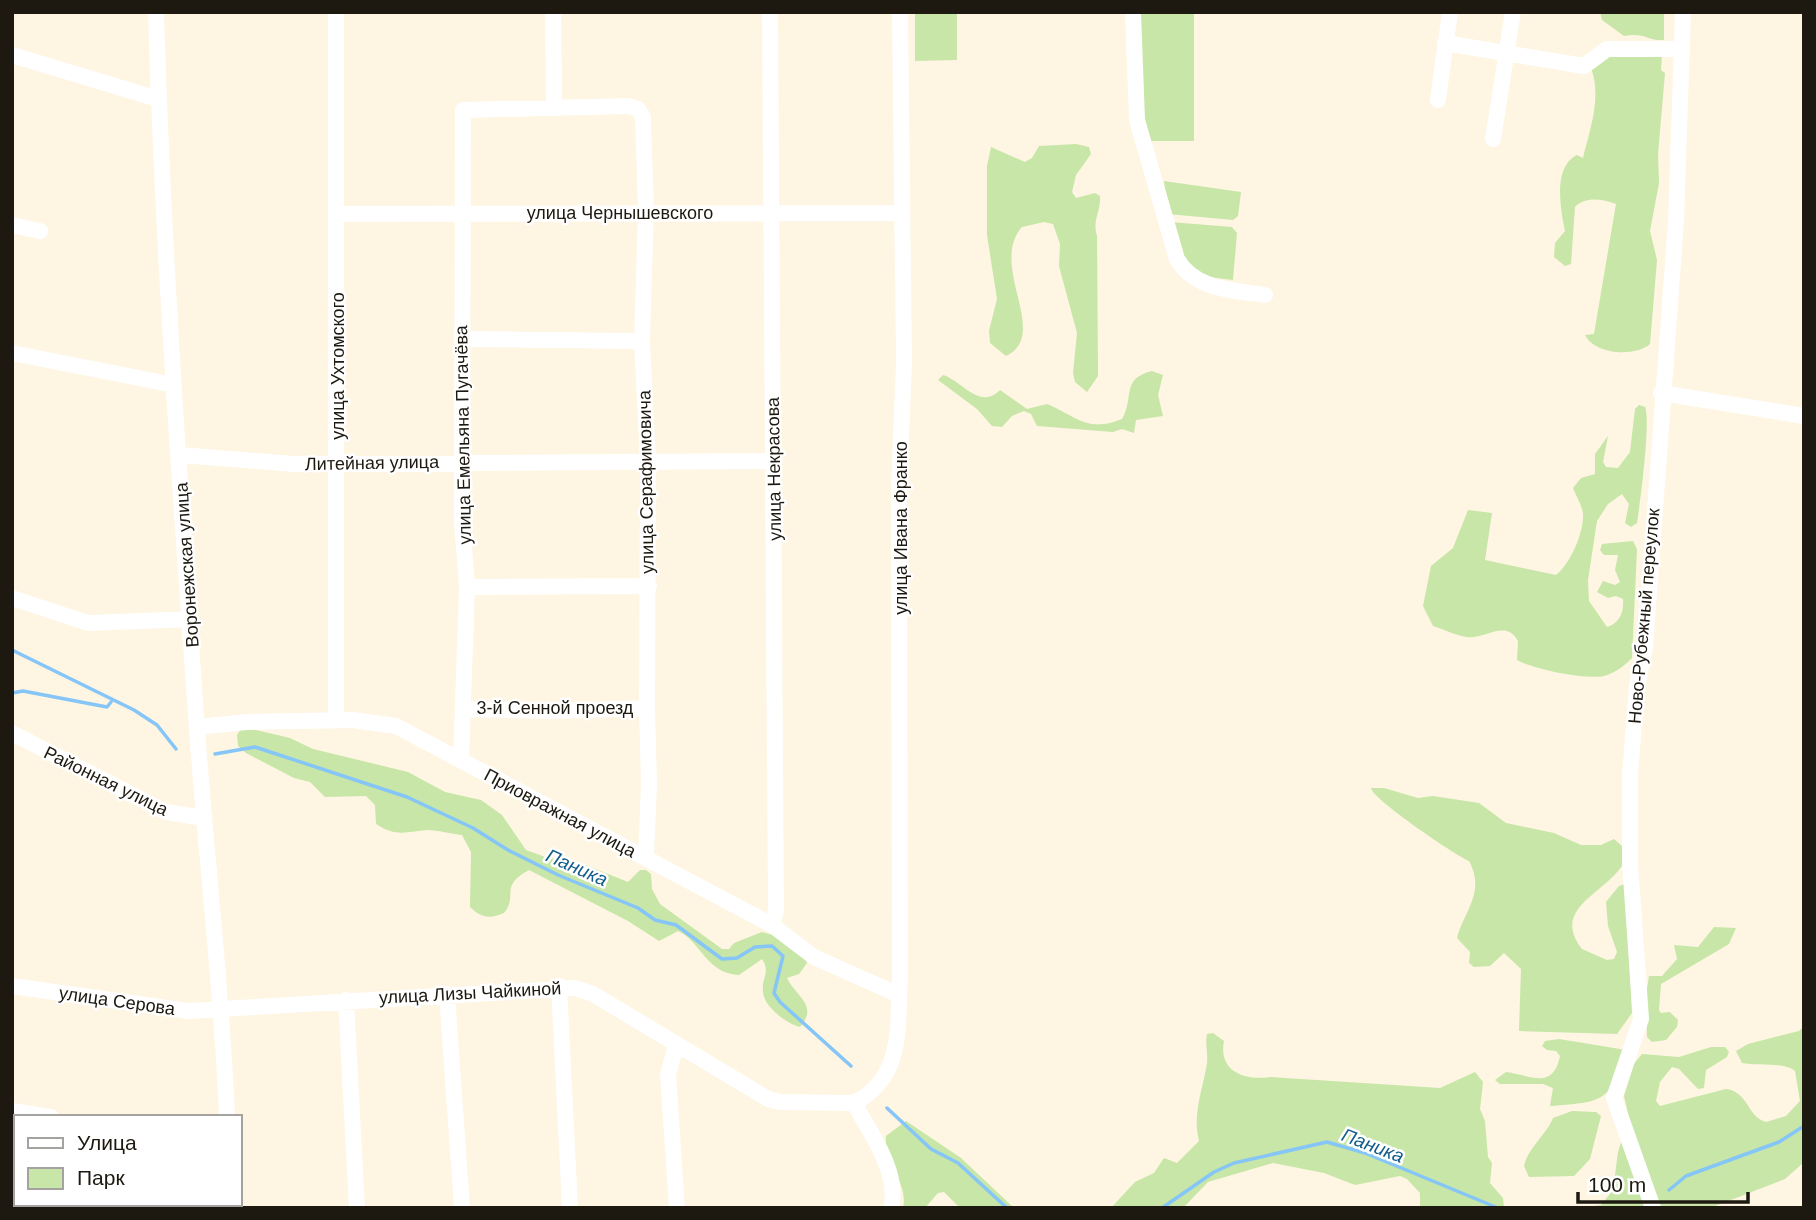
<svg xmlns="http://www.w3.org/2000/svg" width="1816" height="1220" font-family="Helvetica,sans-serif">
<rect width="100%" height="100%" fill="#fef5e2"/>
<path fill="#c7e6a7" d="M915,12H957V60L915,61Z
M1139,12H1194V141H1147L1142,118Z
M1600,12H1664V40C1646,41 1646,32 1624,36L1602,20Z
M1610,53L1662,54L1661,70L1665,73L1658,154L1659,183L1650,231L1657,260L1650,344C1635,357 1595,355 1585,335L1594,334L1616,204C1603,199 1585,196 1575,207L1571,264L1565,266L1554,257L1555,243L1565,231C1561,211 1552,167 1577,155L1583,158C1590,128 1602,98 1591,68Z
M1076,144L1089,147L1091,154L1076,175L1072,192L1076,198L1095,193L1100,196C1101,212 1092,220 1097,236L1098,376L1087,392L1075,382L1073,373L1077,333L1059,266L1060,244L1053,224L1044,222L1022,227C988,265 1051,335 1006,356L990,343L989,331L997,299L987,235V166L991,147L1025,162L1032,158L1039,146Z
M1164,181L1241,192L1238,216L1233,220L1168,214Z
M1170,222L1232,227L1237,233L1233,280L1199,276L1182,255Z
M1152,371L1163,375L1158,395L1163,416L1136,420L1134,433L1122,429L1113,432L1037,426L1031,414L1024,411L1012,416L1002,427L992,426L977,409L938,380L943,375C961,380 980,411 1000,390L1027,409L1047,404C1078,417 1087,433 1122,419C1135,397 1120,379 1152,371Z
M1639,405L1645,407C1651,420 1640,504 1637,523L1631,527L1625,523L1629,504L1622,494L1608,504L1597,521L1588,580L1589,601L1607,627C1620,623 1624,612 1623,599L1616,596L1608,598L1597,592L1603,581L1615,585L1620,582L1615,570L1618,555H1604L1600,550L1602,544L1633,541L1637,549L1632,658C1624,666 1615,673 1604,676C1586,680 1533,669 1517,660L1518,641C1506,618 1484,640 1466,637C1455,635 1443,629 1433,626L1423,606L1431,566L1453,548L1468,510L1492,513L1485,560L1556,575C1570,564 1584,533 1583,514C1582,505 1576,496 1573,488L1581,478L1595,474V454L1608,436L1603,462L1606,467L1618,468L1630,452L1635,409Z
M248,728L290,738L313,749L408,772L445,792L481,800L502,815L526,850L548,858L578,862L628,882L640,870H646L651,874L652,889L660,904L722,949H729L734,943L762,932L773,935L805,958L807,963L799,974L787,978C796,997 819,1005 800,1027C787,1024 764,1007 763,992C761,979 771,972 762,959L739,975C705,973 702,942 678,931L659,941L628,921L529,870C498,887 519,895 504,913C490,919 481,918 470,907L471,852L462,835C451,834 438,830 427,830C405,832 396,837 376,824L375,805L366,796L325,797L310,782L294,778L246,753L238,746L237,735L241,729Z
M1371,788H1384L1418,798L1433,796L1479,803L1506,823L1554,833L1581,845H1601L1614,839L1623,847L1622,866C1602,895 1551,909 1582,949L1607,960L1614,959L1617,952L1608,926L1606,902L1619,886L1625,884L1632,1013L1617,1034L1519,1031L1521,969L1504,953L1490,966L1474,967L1469,963L1470,952L1457,938C1464,911 1486,892 1469,861C1455,855 1372,799 1371,788Z
M1714,927L1736,928L1729,944L1661,984L1659,1010L1661,1013L1670,1012L1678,1020L1677,1027L1666,1040L1652,1042L1647,1037L1646,994L1649,976H1662L1677,959L1674,945L1698,947Z
M1804,1026V1162L1785,1179L1710,1208H1581L1601,1205L1613,1190L1618,1152L1629,1118L1624,1096L1634,1064L1642,1054L1679,1057L1711,1047H1725L1729,1052L1727,1057L1706,1070L1704,1088L1698,1089L1679,1069L1672,1067L1660,1082L1656,1101L1660,1106L1726,1089C1749,1092 1747,1117 1766,1122L1786,1116L1800,1101L1795,1071C1785,1062 1757,1066 1742,1063L1736,1051L1748,1044L1799,1031Z
M1213,1033L1224,1041C1218,1071 1244,1081 1270,1077L1440,1088L1475,1072L1483,1082L1480,1109L1485,1121L1488,1157L1492,1163L1490,1183L1503,1198L1504,1208H1420V1193L1407,1179L1400,1176L1355,1185L1324,1173L1273,1163L1208,1182L1183,1208H1111L1135,1182L1154,1173L1164,1158L1177,1163L1199,1141C1192,1113 1203,1090 1207,1063C1208,1053 1205,1044 1207,1034Z
M1559,1039L1626,1050C1610,1102 1605,1102 1550,1106L1553,1088L1543,1084H1500L1495,1080L1506,1072C1530,1075 1553,1091 1560,1056L1556,1051L1547,1050L1542,1046L1545,1041Z
M1572,1111L1596,1112L1601,1116L1590,1159L1574,1176L1529,1177L1524,1166C1528,1148 1546,1135 1553,1118Z
M906,1121L961,1158L1014,1208H960L944,1192L938,1193L925,1208H903C909,1183 883,1162 886,1136Z"/>
<g fill="none" stroke-linecap="round" stroke-linejoin="round">
<path stroke="#85c5f7" stroke-width="3.5" d="M12,650L134,710L157,725L176,749
M12,693L23,691L107,707L111,702
M215,754L255,747L407,797L473,828L508,850L558,875L638,908L655,920L676,925L722,959L737,958L755,947L772,946L783,956L774,993L780,1002L851,1066
M887,1108L931,1149L958,1163L1007,1208
M1669,1190L1686,1176L1779,1142L1804,1126
M1162,1208L1214,1172L1234,1163L1327,1142L1365,1153L1498,1208"/>
<path stroke="#fff" stroke-width="16" d="M156,12C163,251 180,490 197,729C206,858 222,987 227,1117
M336,12V720
M553,12L554,107
M770,12L776,911L772,925
M1133,12L1137,120L1177,259C1195,290 1232,290 1265,295
M1445,43L1584,66L1607,49H1682
M12,55L158,99
M1438,100L1450,12
M1493,139L1513,12
M337,214L902,213
M12,225L40,231
M462,339L642,341
M12,353L174,385
M1661,393L1804,416
M180,455L294,464L774,461
M467,587L649,586
M12,598L88,623L191,619
M464,709L552,711L647,708
M197,727L246,722L353,720L396,726L772,925L814,957L899,995
M12,733L166,812L204,818
M461,760L467,587L462,522L463,110L629,106L638,109L643,117L646,211L642,341L648,460L647,708L649,784L646,858
M12,986L188,1011L575,988L593,994L768,1099L779,1102L854,1103
M559,986L570,1208
M447,994L462,1208
M346,1000L357,1208
M676,1045L668,1075L677,1208
M854,1103C905,1077 897,1025 900,978L899,487L904,363L900,12
M854,1103C870,1132 900,1173 891,1208
M12,1111L51,1117
M231,1204V1208
M1653,1208L1614,1098L1641,1019L1630,863V775L1637,686L1645,648L1676,221L1683,12"/>
</g>
<g text-anchor="middle" stroke-width="5" stroke-linejoin="round" paint-order="stroke">
<g font-size="18" fill="#1d1911" stroke="#fff">
<text x="620" y="219">улица Чернышевского</text>
<text transform="translate(338 366) rotate(-90)" y="6">улица Ухтомского</text>
<text transform="translate(463 435) rotate(-91)" y="6">улица Емельяна Пугачёва</text>
<text transform="translate(372 463) rotate(-1)" y="6">Литейная улица</text>
<text transform="translate(774 469) rotate(-91)" y="6">улица Некрасова</text>
<text transform="translate(646 482) rotate(-91)" y="6">улица Серафимовича</text>
<text transform="translate(901 528) rotate(-90)" y="6">улица Ивана Франко</text>
<text transform="translate(187 565) rotate(-94)" y="6">Воронежская улица</text>
<text transform="translate(1644 616) rotate(-85)" y="6">Ново-Рубежный переулок</text>
<text x="555" y="714">3-й Сенной проезд</text>
<text transform="translate(106 781) rotate(26)" y="6">Районная улица</text>
<text transform="translate(560 813) rotate(28)" y="6">Приовражная улица</text>
<text transform="translate(470 993) rotate(-3)" y="6">улица Лизы Чайкиной</text>
<text transform="translate(117 1001) rotate(8)" y="6">улица Серова</text>
</g>
<g font-size="19" font-style="italic" fill="#145d8b" stroke="#fff">
<text transform="translate(577 867) rotate(24)" y="7">Паника</text>
<text transform="translate(1373 1145) rotate(21)" y="7">Паника</text>
</g>
</g>
<rect width="1816" height="1220" fill="none" stroke="#1d1911" stroke-width="28"/>
<rect x="14" y="1115" width="228" height="91" fill="#ffffff" stroke="#a5a3a0" stroke-width="2"/>
<rect x="28" y="1138" width="35" height="10" fill="#ffffff" stroke="#a5a3a0" stroke-width="2"/>
<text x="77" y="1150" font-size="21" fill="#1d1911">Улица</text>
<rect x="28" y="1168" width="35" height="21" fill="#c7e6a7" stroke="#a5a3a0" stroke-width="2"/>
<text x="77" y="1185" font-size="21" fill="#1d1911">Парк</text>
<path d="M1578 1192v10h170v-10" fill="none" stroke="#1d1911" stroke-width="3.5"/>
<text x="1588" y="1192" font-size="21" fill="#1d1911" stroke="#ffffff" stroke-width="5" paint-order="stroke">100 m</text>
</svg>
